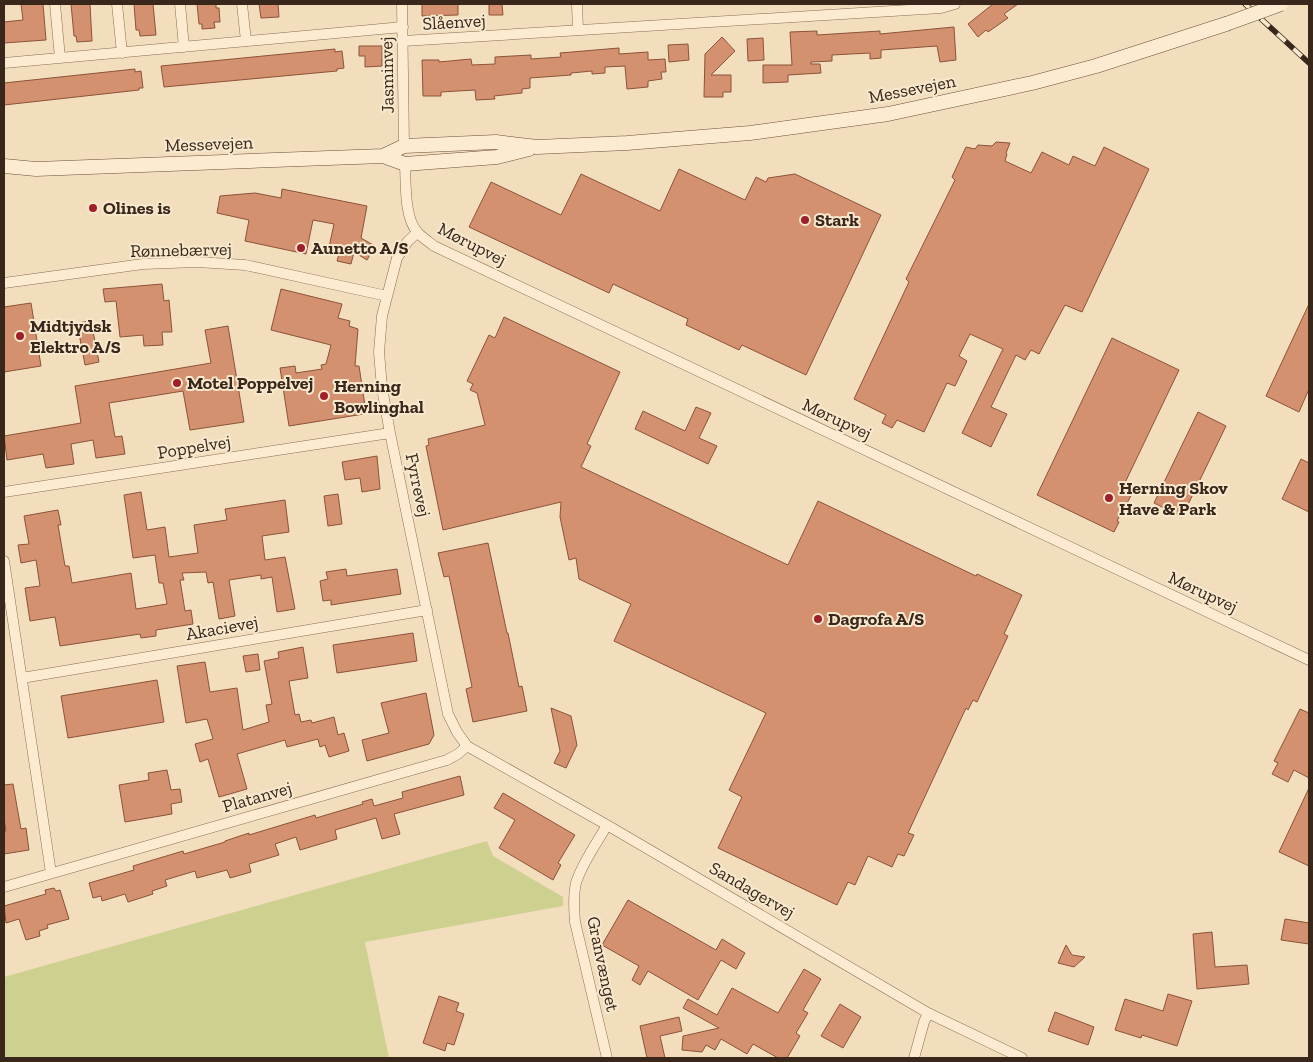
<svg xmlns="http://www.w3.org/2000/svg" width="1313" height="1062" font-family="'Zilla Slab',serif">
<rect width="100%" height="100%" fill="#f2debd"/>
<path fill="#ced090" d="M487,841L493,856L563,897V906L365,942L389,1058H4V977Z"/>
<path fill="#d3916f" stroke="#8c5338" d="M21,4H43L46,40L4,43V22L23,20Z
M71,4H90L92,41L77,42L76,36H74Z
M134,4H153L156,35L140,36L139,30H136Z
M197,4H216V8H219L220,22H214L215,28L202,29V24H199Z
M259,4H278L279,17L261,18Z
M422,4H458V15L422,16Z
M489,4H502L503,15H489Z
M993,4H1018L1004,14L1008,18L988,32L986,30L978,37L968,24Z
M954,27L956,60L940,62L937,46L881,50V58L870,59V53L832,55V61L811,62V64H820L821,73L788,75V82L763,83V65H792L790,32L817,31V35L880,31V34Z
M722,37L735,51L711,75H731V92H723V97H704L705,54Z
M763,38L764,60L748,61L747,39Z
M688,44L689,60L669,62L668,45Z
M359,46H382V66L365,67V56H359Z
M619,48V54L648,52V60L665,59L666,72H661L662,79L648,81V87L627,89L625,66L605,67V73L592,74V71L571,73V75L530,78V88L522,89V93L494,96L495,99L476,100L475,90L441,92V96H423L422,60H439V62L471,59L472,65L495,64V57L531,55V59L561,57L560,53Z
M335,49V52L342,51L344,68L337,69V71L164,87L161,66Z
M135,69V72L141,71L143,88H139V90L4,105V83Z
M996,142L1010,143L1006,153L1007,154L1005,161L1031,173L1042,152L1069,165L1073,156L1095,166L1104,147L1149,169L1082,312L1065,305L1039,354L1031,350L1025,360L1016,355L991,407L1007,414L991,447L962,433L1003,349L970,334L959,356L967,361L955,386L947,383L924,432L897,420L892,428L882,423L886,415L854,399L909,282L906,279L955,180L952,177L966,147L975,149L978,145L992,146Z
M679,169L745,200L756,177L766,182L768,178L795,174L881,215L806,375L742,345L739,350L686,325L688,319L613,284L609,293L469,227L491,182L561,215L581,174L660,211Z
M282,189L367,206L361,238L375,246L367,260L354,252L351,264L337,261L340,250L329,247L334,224L313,220L306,254L245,241L249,220L217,213L220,196L255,193L281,198Z
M162,284L164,301L169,300L172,332H162L163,345L144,346L143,335L120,337L116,301L105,302L103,289Z
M281,289L342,304L338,318L350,321L349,326L358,329L355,366H359L366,412H364V414L289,426L280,368L295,366L296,373L322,369L321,365L326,364L331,345L271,330Z
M31,303L41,366L4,372V307Z
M1309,304V389L1299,412L1266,396Z
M504,317L620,372L587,444L591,446L581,467L788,565L818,501L976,576L977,574L1022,595L1004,634L1008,636L977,702L973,700L968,710L966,708L908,833L914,835L904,856L898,854L892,867L868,856L855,885L848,882L837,905L718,848L742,797L729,790L766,713L614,641L631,604L579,579L576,558L569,560L560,517L561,502L443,530L426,446L429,445L428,439L485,425L477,393L470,390L473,384L467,381L489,335L495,338Z
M91,321L99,362L85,365L77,323Z
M228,326L244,422L190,430L183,391L109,403L115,437L122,436L125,454L96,458L93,440L71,444L74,464L46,468L43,454L7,460L4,436L81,423L75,386L211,363L205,330Z
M1112,338L1179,370L1122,489L1132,494L1127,503L1126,502L1117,521L1119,522L1114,532L1037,495Z
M696,407L711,413L699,438L717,446L708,464L635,429L643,411L685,431Z
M1198,412L1226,426L1182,517L1154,503Z
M377,456L380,489L362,492L360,478L345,480L342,462Z
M1301,459L1309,463V512L1282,499Z
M141,492L147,530L165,527L169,557L198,553L194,525L227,520L225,509L285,500L289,532L262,536L265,560L285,557L295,609L277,612L272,577L261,579V575L229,580L235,616L219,619L213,582L208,583L206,572L182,573L184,580H180L185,611L191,610L193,624L156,630V636L141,638L140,634L60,646L55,617L30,621L25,588L40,586L36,560L21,563L18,545L29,544L24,516L58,510L61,525H58L65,566H69L72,583L131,573L136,609L167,604L163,583H159L155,555L133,558L124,495Z
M338,494L342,524L328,526L324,496Z
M488,543L507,633H508L519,687L522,686L527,711L473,722L466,689L472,687L449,576L444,577L438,553Z
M346,569L347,576L397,569L401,594L331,605V600L323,601L320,581L328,579L326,572Z
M413,633L417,661L337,673L333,645Z
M303,647L308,678L289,681L295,715L299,714L301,722L311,720L312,723L334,717L338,735L344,733L349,751L329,757L325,745L320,747L318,739L287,747L285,740L237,754L247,789L219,797L208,759L200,762L195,744L213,739L207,719L186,723L177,666L205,662L210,692L237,688L243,730L269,722L266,705L272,704L264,661L279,658L278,652Z
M258,654L260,670L246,672L243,656Z
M157,680L164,722L68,738L61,696Z
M426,693L434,735L429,744L367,761L362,740L389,733L381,703Z
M551,708L571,716L577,745L566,768L554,763L560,751Z
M1300,709L1309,713V778L1294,770L1288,782L1272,774L1278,763L1274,761Z
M167,770L171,790L180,789L182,802L171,804L172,814L125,822L119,785L149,780L148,773Z
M460,776L464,795L394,814L400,834L382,839L376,818L335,830L337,839L300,850L296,837L275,844L279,855L249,864L251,872L230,878L227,870L197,878L195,871L165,880L167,886L152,891L153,894L128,902L125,894L102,901L101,896L93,898L89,883L134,870L133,866L183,851L184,854L225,842V841L249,833V835L315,815L316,818L363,804L362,802L372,799L374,806L403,798L402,792Z
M13,784L21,829L26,828L29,850L4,854V831H6L4,819V785Z
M1309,788V866L1279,852Z
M503,793L575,835L558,863L561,865L553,880L499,848L515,820L494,808Z
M54,888L56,891L60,890L69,919L47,925L48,928L39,931L40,936L26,940L19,919L6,923L4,906L46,894L45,890Z
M628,900L716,950L722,939L745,953L736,969L721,960L698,1000L648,971L640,985L632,980L639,966L602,945Z
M1285,919L1309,923V944L1281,940Z
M1212,932L1215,967L1247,965L1249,984L1197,989L1193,934Z
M1066,945L1072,955L1085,957L1074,967L1058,963Z
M804,969L821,979L803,1010L808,1013L796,1033L800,1036L787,1058H778L753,1044L747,1054L721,1039L715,1050L706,1045L702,1052L682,1050L683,1036L719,1028L683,1008L688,999L717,1015L732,988L778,1013Z
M1168,994L1192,1001L1177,1046L1142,1035L1141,1038L1115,1030L1125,999L1163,1011Z
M439,996L459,1003L456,1011L464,1014L454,1045L447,1043L445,1051L423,1043Z
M840,1004L861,1017L843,1048L821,1036Z
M1055,1012L1094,1027L1088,1045L1048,1031Z
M679,1017L682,1031L660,1036L665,1058H647L640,1026Z"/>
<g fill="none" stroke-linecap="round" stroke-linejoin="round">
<g stroke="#8b6d55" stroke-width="11">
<path id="minor" d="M55,4L60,58
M117,4L122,53
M180,4L184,47
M242,4L246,41
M402,4L404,146
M577,4L578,30
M403,41L941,8L955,4
M4,63L403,27
M405,164C406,184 404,218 418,233C423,238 429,242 434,246L1309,660
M417,233L408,241L397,258L382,316L379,352L382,388L390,433L448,714L457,732L467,746L607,825L928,1013L1022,1058
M4,283L143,264L197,262L245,265L387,296
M4,492L390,433
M4,561L51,873
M22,678L427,610
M4,887L447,760L458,754L467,746
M607,1058L575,922C574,910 573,895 576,883C582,863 597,843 607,825
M914,1058L924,1022L928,1013"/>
</g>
<g stroke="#6d4e38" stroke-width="15">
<path id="secondary" d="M383,156L404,146L496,142L537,147L627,143L750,133L888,114L1032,83L1096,66L1226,24
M4,166L36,169L383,156L405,164L497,157L529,149"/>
</g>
<use href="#minor" stroke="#fcebd1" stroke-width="10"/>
<use href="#secondary" stroke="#fcebd1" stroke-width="14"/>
<g stroke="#39271b" stroke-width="5.5">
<path id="rail" d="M1245,4L1309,63"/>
</g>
<use href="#rail" stroke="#f8e8cd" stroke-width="4" stroke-dasharray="11" stroke-linecap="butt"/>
<g stroke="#6d4e38" stroke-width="15" stroke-linecap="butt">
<path id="secondary-bridge" d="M1226,24L1281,4"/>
</g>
<use href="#secondary-bridge" stroke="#fcebd1" stroke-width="14"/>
</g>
<g fill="#9f1f2b" stroke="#f8e8cd" stroke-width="2">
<circle cx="93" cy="208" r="5"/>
<circle cx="805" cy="220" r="5"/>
<circle cx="301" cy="248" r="5"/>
<circle cx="20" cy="336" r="5"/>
<circle cx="177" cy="383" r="5"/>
<circle cx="324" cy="396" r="5"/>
<circle cx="1109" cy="498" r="5"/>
<circle cx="818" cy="619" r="5"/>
</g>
<g text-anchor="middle" stroke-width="4" stroke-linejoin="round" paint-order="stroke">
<g font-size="18" fill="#39271b" stroke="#f8e8cd">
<text transform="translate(454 22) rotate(-3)" y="6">Slåenvej</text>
<text transform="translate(387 75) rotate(-91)" y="6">Jasminvej</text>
<text transform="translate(912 89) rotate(-11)" y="6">Messevejen</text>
<text transform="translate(209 144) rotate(-2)" y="6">Messevejen</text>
<text transform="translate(472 244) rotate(27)" y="6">Mørupvej</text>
<text transform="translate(181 250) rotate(-1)" y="6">Rønnebærvej</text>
<text transform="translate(837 419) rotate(25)" y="6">Mørupvej</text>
<text transform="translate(194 447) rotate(-9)" y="6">Poppelvej</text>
<text transform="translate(418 485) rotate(78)" y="6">Fyrrevej</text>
<text transform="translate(1203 592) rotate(25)" y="6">Mørupvej</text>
<text transform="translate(222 628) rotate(-10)" y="6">Akacievej</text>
<text transform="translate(257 797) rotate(-16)" y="6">Platanvej</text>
<text transform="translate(752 890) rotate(30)" y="6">Sandagervej</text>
<text transform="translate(603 964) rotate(78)" y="6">Granvænget</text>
</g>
<g font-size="18" font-weight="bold" fill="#39271b" stroke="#f8e8cd" text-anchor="start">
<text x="103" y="214">Olines is</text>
<text x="815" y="226">Stark</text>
<text x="311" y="254">Aunetto A/S</text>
<text x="30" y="332">Midtjydsk<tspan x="30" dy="21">Elektro A/S</tspan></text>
<text x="187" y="389">Motel Poppelvej</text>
<text x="334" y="392">Herning<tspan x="334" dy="21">Bowlinghal</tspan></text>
<text x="1119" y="494">Herning Skov<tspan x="1119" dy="21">Have &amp; Park</tspan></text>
<text x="828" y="625">Dagrofa A/S</text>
</g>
</g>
<rect width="1313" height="1062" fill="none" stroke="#39271b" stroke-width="10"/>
</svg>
